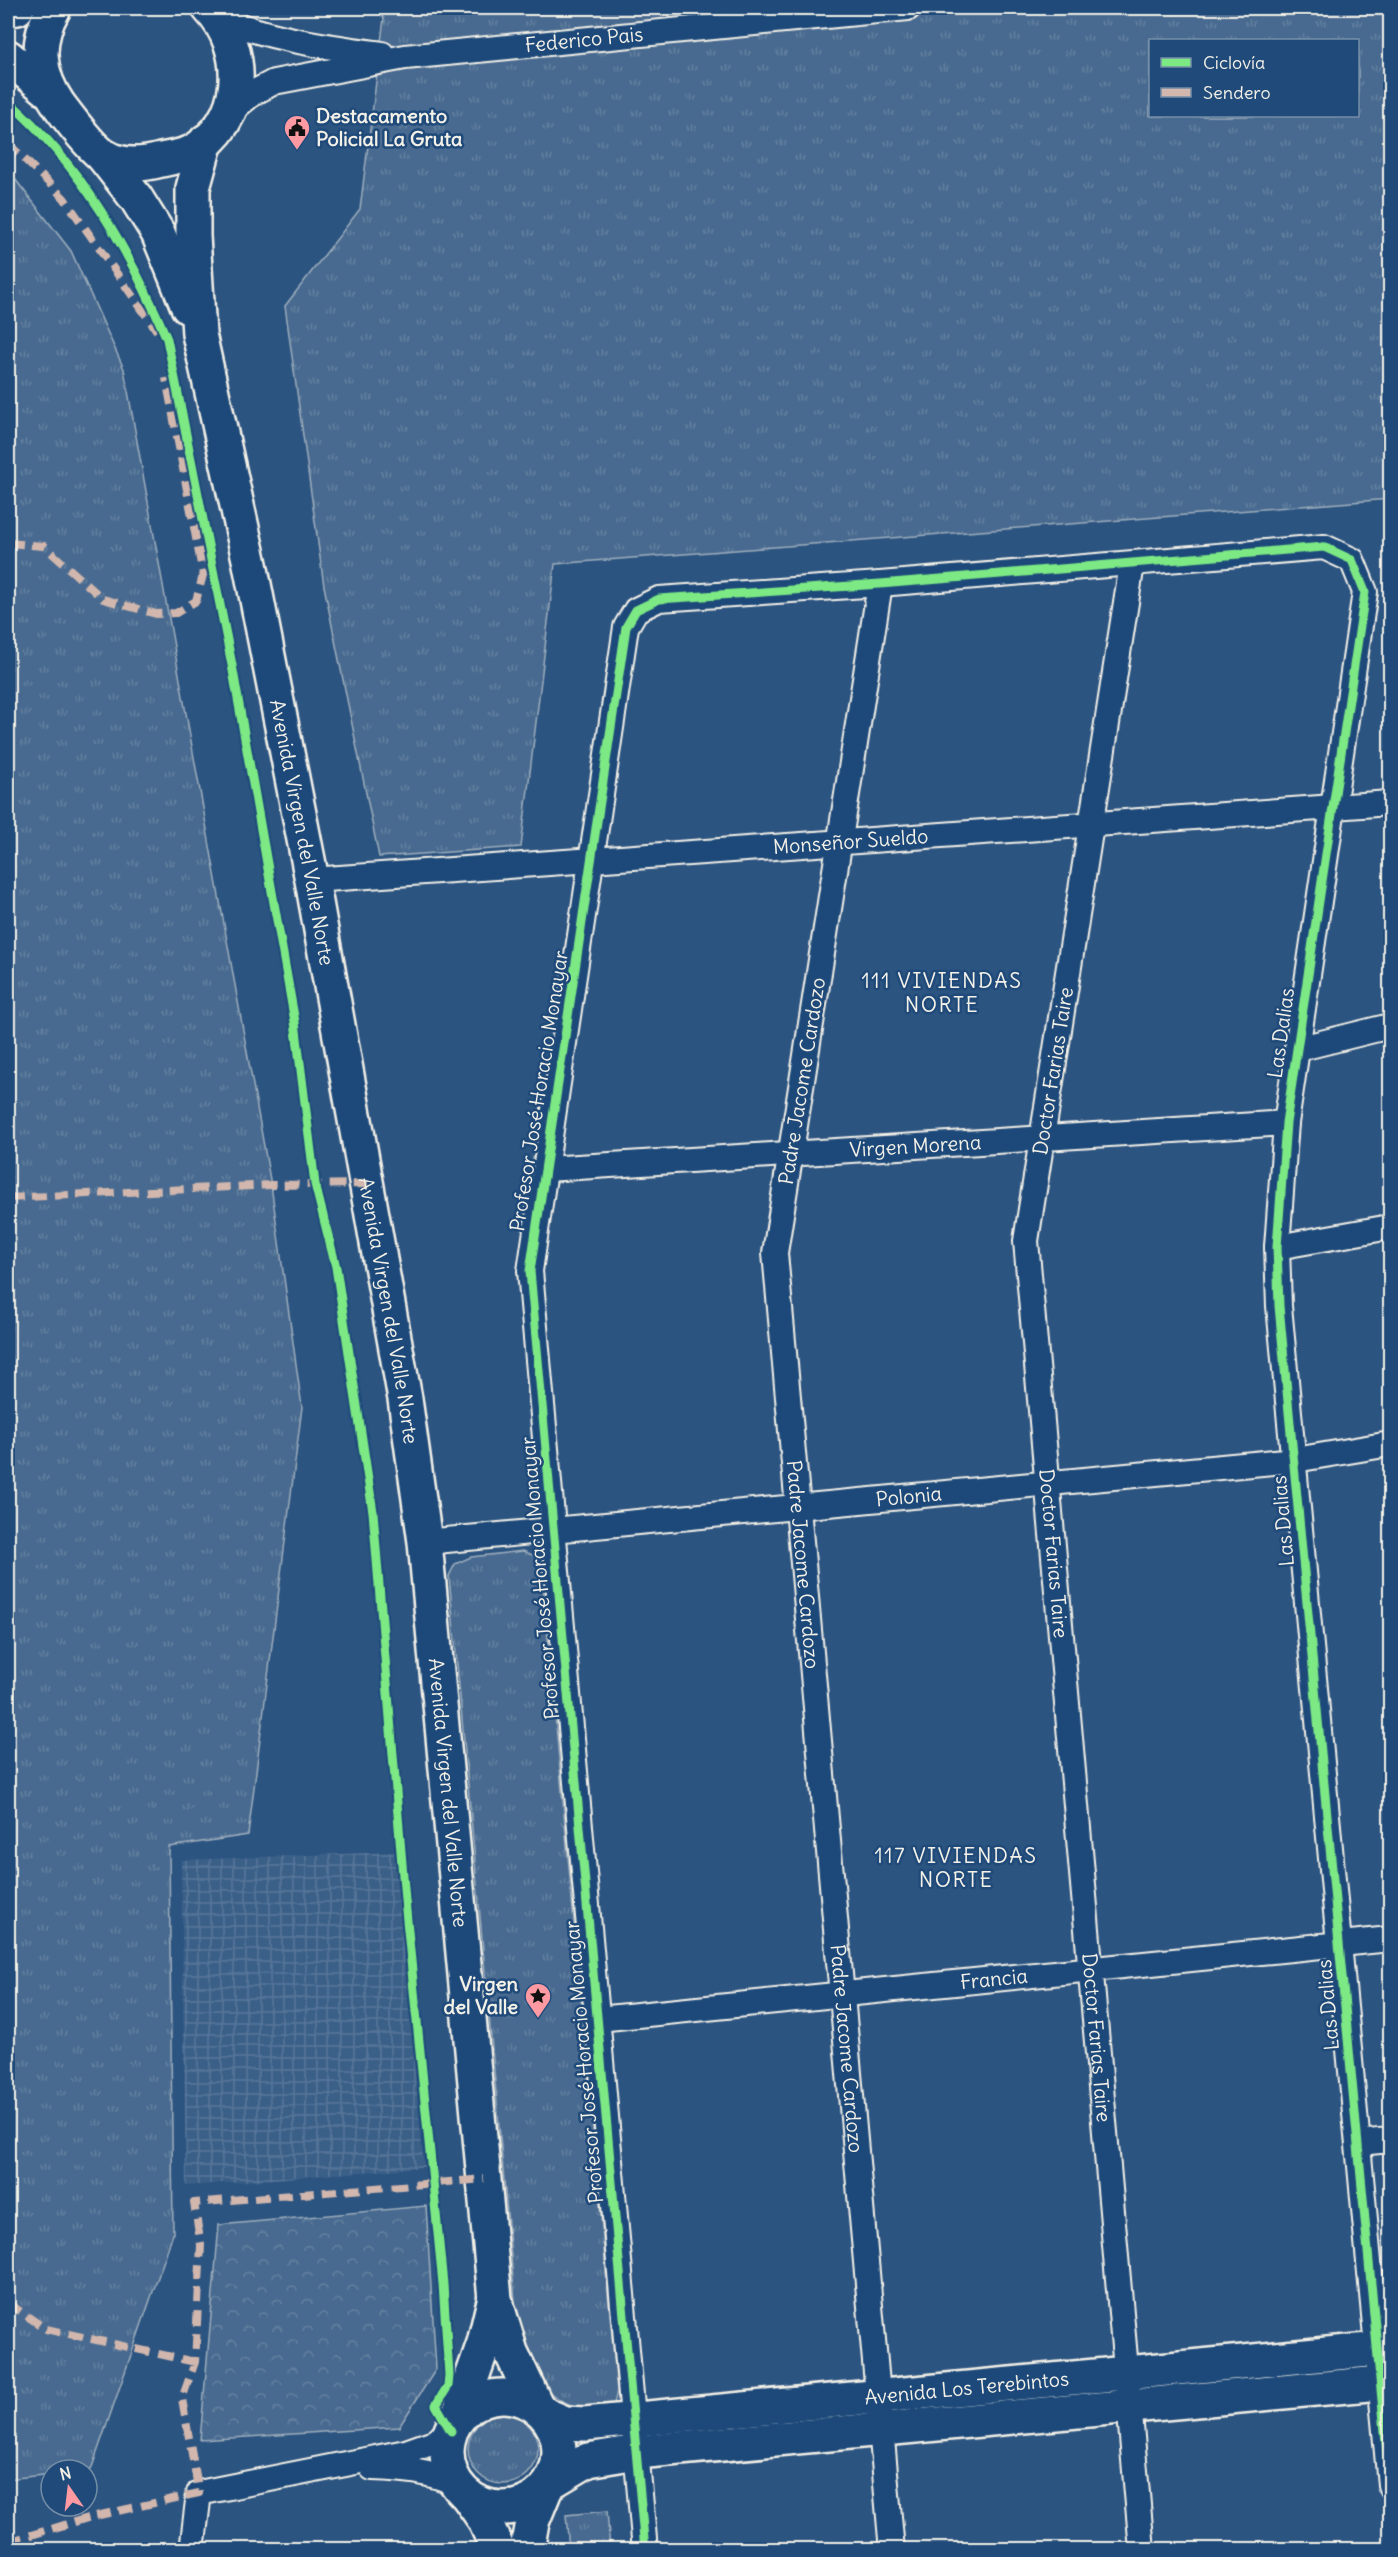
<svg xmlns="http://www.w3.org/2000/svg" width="1398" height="2557" font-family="Delius,sans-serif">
<defs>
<pattern id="industrial-grid" width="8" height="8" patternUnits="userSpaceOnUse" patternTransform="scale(1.5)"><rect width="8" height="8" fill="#3b6088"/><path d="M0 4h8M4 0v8" fill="none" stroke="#587799"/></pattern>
<pattern id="grass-tufts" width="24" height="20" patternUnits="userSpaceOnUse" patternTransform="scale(1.5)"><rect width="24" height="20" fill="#496b90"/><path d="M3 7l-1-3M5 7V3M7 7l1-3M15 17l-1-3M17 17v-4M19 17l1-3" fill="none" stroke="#6481a0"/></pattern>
<pattern id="forest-crowns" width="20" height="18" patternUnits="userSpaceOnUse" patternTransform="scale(1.5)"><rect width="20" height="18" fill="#496b90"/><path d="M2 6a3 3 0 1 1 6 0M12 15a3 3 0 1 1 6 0" fill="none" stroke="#6481a0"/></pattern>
</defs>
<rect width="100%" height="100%" fill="#2c5481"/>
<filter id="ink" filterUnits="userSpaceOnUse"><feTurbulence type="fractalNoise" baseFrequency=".0167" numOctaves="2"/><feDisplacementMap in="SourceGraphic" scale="12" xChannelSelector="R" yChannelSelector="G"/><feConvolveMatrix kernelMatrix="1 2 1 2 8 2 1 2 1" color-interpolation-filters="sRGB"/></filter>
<g filter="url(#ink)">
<path fill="url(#industrial-grid)" d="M394,1852L424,2167L186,2186L181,1860Z"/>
<path fill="url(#grass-tufts)" stroke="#9eaebc" stroke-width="1.5" fill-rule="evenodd" d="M375,8H1390V499L555,564L521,847L379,857L324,586L285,306L360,209L384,18ZM1150,40H1358V116H1150Z
M8,170L71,251L124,369L271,1185L302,1407L248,1835L169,1847L173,2234L91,2470H51V2474L8,2479Z
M523,1551L535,1556L542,1573L617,2391L614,2404C588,2419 553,2401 536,2378C527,2367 523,2347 518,2334L449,1576L455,1564L471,1557Z
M468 2449a35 35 0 1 1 70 0a35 35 0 1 1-70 0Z
M607,2511L610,2549H569L566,2515Z"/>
<path fill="url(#forest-crowns)" stroke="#9eaebc" stroke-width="1.5" d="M426,2206L436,2369L399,2427L200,2440L219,2225Z"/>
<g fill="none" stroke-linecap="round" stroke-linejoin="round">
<g stroke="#f4f1e8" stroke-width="28">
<g id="minor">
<path d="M221,19C276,40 324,46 382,54"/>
<path id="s1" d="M232,110L253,93L274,82L405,57L908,8"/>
<path id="s2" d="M1132,564L1026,1241L1142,2550"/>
<path id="s3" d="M880,584L775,1253L892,2550"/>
<path id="s4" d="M312,880L1390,803"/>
<path d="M1297,1049L1390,1026"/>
<path id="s5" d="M546,1169L1286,1123"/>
<path d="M1277,1247L1390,1227"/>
<path id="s6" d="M425,1542L1295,1460L1390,1444"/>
<path id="s7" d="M598,2019L1390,1939"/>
<path d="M1359,2143L1390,2140"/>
<path d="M372,2468C403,2469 429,2471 457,2484"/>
<path d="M192,2550L199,2493L406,2452L434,2442L451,2431"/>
<path d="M645,2550L530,1271L626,627L636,610L659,599L880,584L1324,547L1352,560L1365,592L1286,1123L1277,1247L1279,1306L1390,2485"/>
</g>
</g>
<g stroke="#f4f1e8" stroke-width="38">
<g id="secondary">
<path d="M54,8C35,41 37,73 59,105C68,117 92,149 104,156C121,167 143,165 161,160C171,158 183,156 192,152C246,122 249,50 209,8"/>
<path d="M8,9L17,8"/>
<path d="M8,57L49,91"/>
<path id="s8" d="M546,2415L565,2423L585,2424L1390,2348"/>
<path d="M551,2482L588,2460L637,2452L1390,2382"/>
</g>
</g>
<g stroke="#f4f1e8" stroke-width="38">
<g id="primary">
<path id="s9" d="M206,141L193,188V236L199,334L250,564L312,880L405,1399L425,1542L495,2299L511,2352L537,2407"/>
<path d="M103,156L136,198L158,233L188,307"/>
<circle cx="503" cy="2452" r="56"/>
<path d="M457,2420L484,2343L494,2301"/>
<path d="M467,2495L484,2519L498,2550"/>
<path d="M527,2550L532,2522L545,2490"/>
</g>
</g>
<use href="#minor" stroke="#1f4a7a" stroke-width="24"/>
<use href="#secondary" stroke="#1f4a7a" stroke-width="33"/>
<use href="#primary" stroke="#1f4a7a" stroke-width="33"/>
<path stroke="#d1b7ad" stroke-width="8" stroke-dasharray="15 8" stroke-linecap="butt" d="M8,143L64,198L157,331
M8,543L44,546L103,599L156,614L176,613L196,601L203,575L166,378
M8,1198L271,1185L368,1184
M8,2303L46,2329L195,2362
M8,2542L91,2517L199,2493L182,2399L195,2362L201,2245L194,2203L484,2179"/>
<g stroke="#1f4a7a" stroke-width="13">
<path id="cycleway" d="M8,101C81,165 129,250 167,339L232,665L295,1022L315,1184L336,1267L373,1512L405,1900L443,2284L449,2375L448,2386L436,2405L451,2431
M645,2550L530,1271L626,627L636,610L659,599L880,584L1324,547L1352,560L1365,592L1286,1123L1277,1247L1279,1306L1390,2485"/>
</g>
<use href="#cycleway" stroke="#7ce984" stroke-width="9"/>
</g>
</g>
<defs>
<g id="civic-pin" transform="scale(1.35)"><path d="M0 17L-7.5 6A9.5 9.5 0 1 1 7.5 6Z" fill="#ff9aa2" stroke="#1f4a7a"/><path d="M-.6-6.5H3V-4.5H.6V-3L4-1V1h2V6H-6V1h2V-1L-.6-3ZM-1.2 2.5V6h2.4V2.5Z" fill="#111"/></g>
<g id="sight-pin" transform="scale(1.35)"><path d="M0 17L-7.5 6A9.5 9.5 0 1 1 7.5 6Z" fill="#ff9aa2" stroke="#1f4a7a"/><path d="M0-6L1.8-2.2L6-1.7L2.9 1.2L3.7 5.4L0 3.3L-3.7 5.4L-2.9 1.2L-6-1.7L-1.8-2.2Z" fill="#111"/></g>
</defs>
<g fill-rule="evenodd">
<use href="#civic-pin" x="297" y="128"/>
<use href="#sight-pin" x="538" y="1996"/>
</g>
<g text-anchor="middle" stroke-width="5" stroke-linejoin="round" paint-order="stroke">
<g font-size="20" fill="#f4f1e8" stroke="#1f4a7a">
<text dy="7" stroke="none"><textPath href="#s1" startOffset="364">Federico Pais</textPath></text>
<text dy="7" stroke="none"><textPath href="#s9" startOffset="704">Avenida Virgen del Valle Norte</textPath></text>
<text dy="7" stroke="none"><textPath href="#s4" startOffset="540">Monseñor Sueldo</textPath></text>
<text transform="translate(1281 1033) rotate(-82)" y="7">Las Dalias</text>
<text transform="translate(1053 1071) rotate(-81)" y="7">Doctor Farias Taire</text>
<text transform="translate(802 1081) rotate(-81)" y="7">Padre Jacome Cardozo</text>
<text transform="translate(539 1091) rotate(-81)" y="7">Profesor José Horacio Monayar</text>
<text dy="7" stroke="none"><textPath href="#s5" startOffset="370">Virgen Morena</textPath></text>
<text dy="7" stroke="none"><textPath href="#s9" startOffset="1190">Avenida Virgen del Valle Norte</textPath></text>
<text dy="7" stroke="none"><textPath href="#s6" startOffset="486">Polonia</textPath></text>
<text transform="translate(1283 1521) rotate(-95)" y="7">Las Dalias</text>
<text dy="7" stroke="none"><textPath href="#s2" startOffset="999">Doctor Farias Taire</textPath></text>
<text dy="7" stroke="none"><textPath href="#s3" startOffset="990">Padre Jacome Cardozo</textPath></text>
<text transform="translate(540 1578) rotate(-95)" y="7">Profesor José Horacio Monayar</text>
<text dy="7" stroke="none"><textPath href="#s9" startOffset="1676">Avenida Virgen del Valle Norte</textPath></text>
<text dy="7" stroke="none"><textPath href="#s7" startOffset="398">Francia</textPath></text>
<text transform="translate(1328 2005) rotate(-95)" y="7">Las Dalias</text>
<text dy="7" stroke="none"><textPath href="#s2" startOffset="1485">Doctor Farias Taire</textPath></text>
<text dy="7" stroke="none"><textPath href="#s3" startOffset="1476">Padre Jacome Cardozo</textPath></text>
<text transform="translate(584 2062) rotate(-95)" y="7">Profesor José Horacio Monayar</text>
<text dy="7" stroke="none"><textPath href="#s8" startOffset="424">Avenida Los Terebintos</textPath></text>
</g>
<g font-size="20" font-weight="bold" fill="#f4f1e8" stroke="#1f4a7a" text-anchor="start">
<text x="316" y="123">Destacamento<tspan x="316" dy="23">Policial La Gruta</tspan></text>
<text x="518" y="1991" text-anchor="end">Virgen<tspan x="518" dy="23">del Valle</tspan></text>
</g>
<g font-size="21" letter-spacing="1.5" fill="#f4f1e8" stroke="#1f4a7a">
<text x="942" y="988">111 VIVIENDAS<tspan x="942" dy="24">NORTE</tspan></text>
<text x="956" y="1863">117 VIVIENDAS<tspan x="956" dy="24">NORTE</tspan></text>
</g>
</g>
<rect width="1398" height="2557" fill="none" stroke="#1f4a7a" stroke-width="30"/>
<rect x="15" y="15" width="1368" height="2527" fill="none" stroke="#f4f1e8" stroke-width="2" filter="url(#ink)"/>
<rect x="1149" y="39" width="210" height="78" fill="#1f4a7a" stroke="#748da6" stroke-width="1.5"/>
<rect x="1161" y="58" width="30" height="9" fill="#7ce984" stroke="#748da6" stroke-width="1.5"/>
<text x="1203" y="69" font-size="18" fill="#f4f1e8">Ciclovía</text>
<rect x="1161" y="88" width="30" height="9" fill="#d1b7ad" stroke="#748da6" stroke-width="1.5"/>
<text x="1203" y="99" font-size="18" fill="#f4f1e8">Sendero</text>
<g transform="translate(69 2488) rotate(346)"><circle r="28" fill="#1f4a7a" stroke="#748da6" stroke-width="1.5"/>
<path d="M0-4.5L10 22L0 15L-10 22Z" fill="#ff9aa2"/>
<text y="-9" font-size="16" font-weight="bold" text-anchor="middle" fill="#f4f1e8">N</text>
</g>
</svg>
